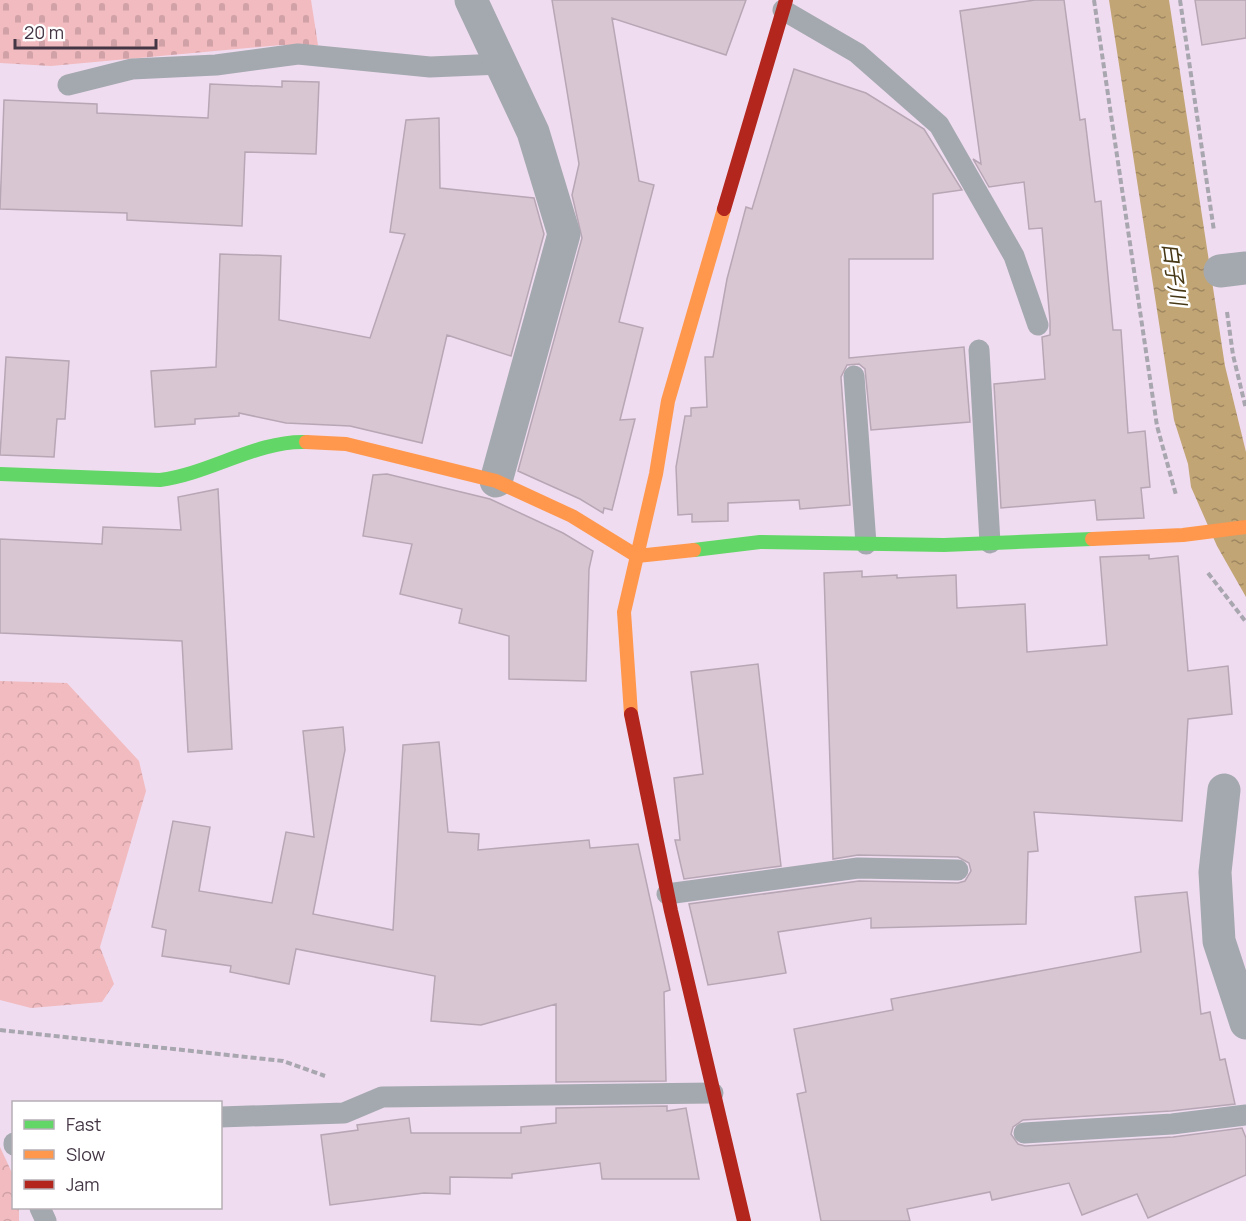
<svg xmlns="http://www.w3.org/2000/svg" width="1246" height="1221" font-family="Manrope,'Noto Sans JP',sans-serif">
<defs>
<pattern id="forest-crowns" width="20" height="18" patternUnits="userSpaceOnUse" patternTransform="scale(1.5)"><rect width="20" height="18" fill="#f1bbbf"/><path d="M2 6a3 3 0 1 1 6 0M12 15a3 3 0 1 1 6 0" fill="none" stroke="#d0a1a6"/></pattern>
<pattern id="cemetery-stones" width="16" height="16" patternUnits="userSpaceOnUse" patternTransform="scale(1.5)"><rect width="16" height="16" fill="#f1bbbf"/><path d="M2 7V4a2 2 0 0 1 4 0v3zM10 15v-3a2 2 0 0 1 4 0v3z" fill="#d0a1a6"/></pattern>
<pattern id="water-ripples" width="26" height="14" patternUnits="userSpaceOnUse" patternTransform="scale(1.5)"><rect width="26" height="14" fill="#c2a575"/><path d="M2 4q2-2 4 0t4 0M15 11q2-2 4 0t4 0" fill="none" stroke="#9f8762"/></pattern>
</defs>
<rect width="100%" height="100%" fill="#f0dcf0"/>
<path fill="url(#forest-crowns)" d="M0,681L67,683L139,761L146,791L100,947L114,984L102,1002L31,1008L0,1000Z
M0,1147L13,1175L14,1208H19V1221H0Z"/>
<path fill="url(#cemetery-stones)" d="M0,0H311L318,45H281L51,66L0,63Z"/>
<path fill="url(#water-ripples)" d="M1109,0H1169L1225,366L1246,452V597L1217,546L1191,487L1188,464L1174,420Z"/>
<path fill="#d8c6d3" stroke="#b7a6b4" stroke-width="1.5" d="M552,0H746L726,55L612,18L639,181L654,185L619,322L643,328L620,420L635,419L612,510L604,508L603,513L580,499L518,471L582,238L572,195L579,164Z
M1035,0H1064L1080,120L1085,119L1095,202L1101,201L1113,330H1121L1128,433L1145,431L1150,487L1141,488L1144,518L1097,520L1095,500L1001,508L994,384L1045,379L1042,337L1050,335V321L1042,228L1029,229L1024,182L989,187L973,159L981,164L960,11Z
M1195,0H1246V38L1202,45Z
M794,69L866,93L924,129L962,190L933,194V259H849V358L964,347L970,422L871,430L865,369L859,364L847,365L841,377L850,505L800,509L799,500L728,503V521L692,522V514L678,515L676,467L685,416H691V408L707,407L705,357H713L727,279L746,207L752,209Z
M282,81L319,82L316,154L245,152L242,226L127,220V213L0,209L4,100L97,104V113L208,118L210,84L282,87Z
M439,118L440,188L534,198L544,234L511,356L447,335L422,443L350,426L286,423L239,413V416L195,419V424L155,427L151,371L216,367L220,254L281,256L279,320L370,338L405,234L390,232L406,120Z
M6,357L69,361L65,419H57L54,457L0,455Z
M387,474L490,499L563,533L593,551L589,569L586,681L509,679V636L459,623L462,609L400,594L412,544L363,536L373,475Z
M218,489L232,749L188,752L182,641L0,633V539L102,544L103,527L181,530L178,497Z
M1149,555V559L1178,556L1188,671L1228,666L1232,714L1188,719L1182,821L1034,812L1038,851L1028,852L1026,924L871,928V918L778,932L786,973L708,985L689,904L859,881L958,883L965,881L971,871L969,863L958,857L858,855L833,859L824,573L862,571V577L897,575V578L956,575L957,608L1025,604L1027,652L1107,645L1100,557Z
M758,664L781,866L684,879L675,840H680L674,778L703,774L691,672Z
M343,727L345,750L313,914L393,930L403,745L439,742L448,832L479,834L478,850L589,840L590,848L638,844L670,990L664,992L666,1081L556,1082V1004L481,1025L431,1021L435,976L296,949L289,984L230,972L231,966L162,956L166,930L152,927L173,821L210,827L199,891L272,903L286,832L314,837L303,731Z
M1187,892L1201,1014L1210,1012L1220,1060L1225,1059L1235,1104L1171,1111L1023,1120L1013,1127L1011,1134L1018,1144L1025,1146L1173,1137L1242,1128L1246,1138V1175L1148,1218L1137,1194L1082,1215L1069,1183L992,1200L990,1192L907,1209L910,1221H821L797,1094L806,1092L794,1029L893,1010L891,999L1141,952L1135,897Z
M667,1106V1111L686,1108L699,1179H602L600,1163L512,1174V1178L450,1177V1194L424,1193L330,1205L321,1135L358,1130L357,1125L409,1118L411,1133H521V1127L556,1123V1108Z"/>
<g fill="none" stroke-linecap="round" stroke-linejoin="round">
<path stroke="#a8a6af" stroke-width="4" stroke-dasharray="6 3" stroke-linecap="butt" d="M1094,0L1157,426L1176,495
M1180,0L1214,231
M1227,312L1233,355L1246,409
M1208,573L1246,622
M0,1030L283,1061L325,1076"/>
<path stroke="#a4a9af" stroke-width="21" d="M783,10L857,53L939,125L1014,256L1038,325
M68,85L132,69L216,65L298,54L430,67L501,64
M979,350L990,543
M854,376L866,544
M667,894L858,868L958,870
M220,1117L344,1113L382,1097L713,1093
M1024,1133L1172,1124L1246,1115
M14,1143V1145
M40,1208L46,1221"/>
<path stroke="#a4a9af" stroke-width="33" d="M471,0L533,132L564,234L496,481
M1220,271L1246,268
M1224,790L1215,872L1219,941L1246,1023"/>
<path stroke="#63d668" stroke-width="14" d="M0,474L160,480C209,474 258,440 306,442
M694,550L760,542L944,545L1092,539"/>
<path stroke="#ff974d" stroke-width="14" d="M306,442L346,444L496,481L572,516L637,556L694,550
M1092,539L1183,535L1246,527
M631,714L624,612L656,474L668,401L724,209"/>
<path stroke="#b3261e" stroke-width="14" d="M724,209L786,0
M631,714L671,911L744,1221"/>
</g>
<g text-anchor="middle" stroke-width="5" stroke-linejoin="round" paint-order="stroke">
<g font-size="21" font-style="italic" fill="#463715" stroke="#fff">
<text transform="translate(1174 274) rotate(82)" y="7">白子川</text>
</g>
</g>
<rect x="12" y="1101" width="210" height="108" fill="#ffffff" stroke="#b4afb5" stroke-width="1.5"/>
<rect x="24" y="1120" width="30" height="9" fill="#63d668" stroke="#b4afb5" stroke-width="1.5"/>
<text x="66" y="1131" font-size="18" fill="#443645">Fast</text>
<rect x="24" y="1150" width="30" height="9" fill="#ff974d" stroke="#b4afb5" stroke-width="1.5"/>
<text x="66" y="1161" font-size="18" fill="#443645">Slow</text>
<rect x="24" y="1180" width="30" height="9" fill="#b3261e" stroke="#b4afb5" stroke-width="1.5"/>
<text x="66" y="1191" font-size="18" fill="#443645">Jam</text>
<path d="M15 39v9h141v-9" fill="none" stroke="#443645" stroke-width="3"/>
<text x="24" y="39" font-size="18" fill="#443645" stroke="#ffffff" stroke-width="4.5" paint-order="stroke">20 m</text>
</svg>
